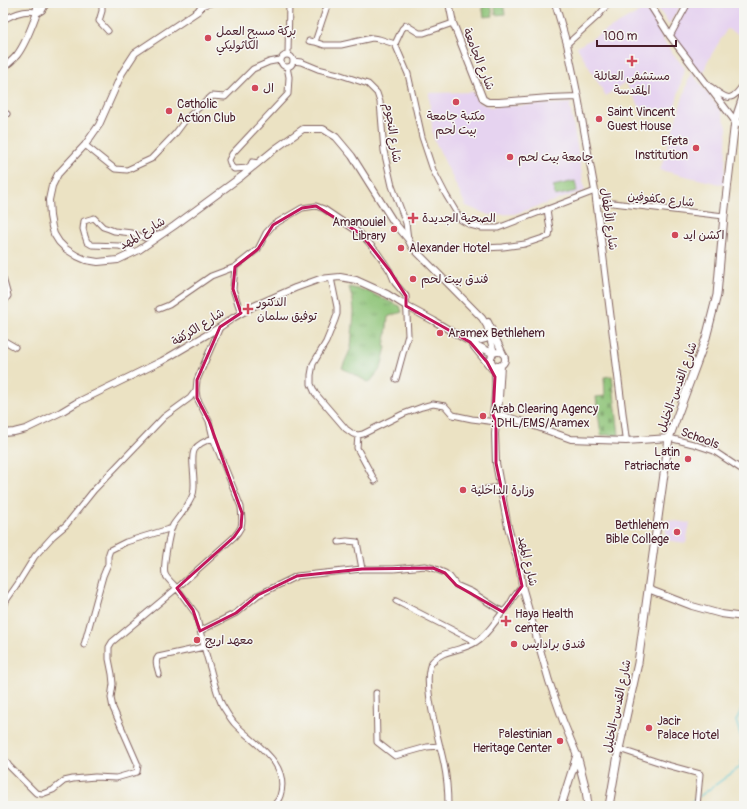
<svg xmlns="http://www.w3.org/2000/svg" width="747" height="809" font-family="Pangolin,'Playpen Sans Arabic',sans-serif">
<defs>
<pattern id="grass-tufts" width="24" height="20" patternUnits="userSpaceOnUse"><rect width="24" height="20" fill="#8cc376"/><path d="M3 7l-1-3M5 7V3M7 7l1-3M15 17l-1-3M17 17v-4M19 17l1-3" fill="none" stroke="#749e61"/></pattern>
<pattern id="cemetery-stones" width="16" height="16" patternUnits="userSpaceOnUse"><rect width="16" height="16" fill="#8cc376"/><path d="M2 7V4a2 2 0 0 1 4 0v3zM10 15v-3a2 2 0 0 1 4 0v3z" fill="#749e61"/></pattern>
</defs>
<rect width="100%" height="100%" fill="#f6f6f2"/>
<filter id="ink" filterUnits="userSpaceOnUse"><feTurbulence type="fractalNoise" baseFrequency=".025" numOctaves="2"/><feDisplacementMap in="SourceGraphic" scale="8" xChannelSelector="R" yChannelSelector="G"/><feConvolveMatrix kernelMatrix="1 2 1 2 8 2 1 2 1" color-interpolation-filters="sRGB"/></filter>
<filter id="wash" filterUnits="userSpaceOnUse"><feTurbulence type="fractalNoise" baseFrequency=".012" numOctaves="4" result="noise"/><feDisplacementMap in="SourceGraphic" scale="16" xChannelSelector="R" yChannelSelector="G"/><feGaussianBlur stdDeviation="0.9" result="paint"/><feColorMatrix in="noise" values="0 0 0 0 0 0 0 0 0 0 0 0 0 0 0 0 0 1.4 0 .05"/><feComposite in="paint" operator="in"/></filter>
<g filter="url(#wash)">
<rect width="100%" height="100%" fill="#ebe2c3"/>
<path fill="#e6d3f0" d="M654,3H682L669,24Z
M688,3H744V37L727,29L707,62L702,78L670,36Z
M644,9L652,16L663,40L673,54L685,68L674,110L645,116L625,82L606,96L577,47Z
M691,72L721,111L727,127L724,185L660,170Z
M473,92L478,102L490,107L571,103L570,106L585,191L514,214L489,215L466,206L433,137L429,93Z
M667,520L690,523L686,543L665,540Z"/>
<path fill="url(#grass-tufts)" stroke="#6b7150" d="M349,287L367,291L379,297L400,306L402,312L390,316L388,317L386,336L384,346L386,347L381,368L370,382H368L342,368L351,348L354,312L353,301Z"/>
<path fill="url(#cemetery-stones)" stroke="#6b7150" d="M612,376L619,435H601L596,397L605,396L604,377Z"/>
<path fill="#8cc376" stroke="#6b7150" d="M482,3H491L493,16L484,17Z
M494,3H503L505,14L496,15Z
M575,181L577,191L555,196L553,186Z"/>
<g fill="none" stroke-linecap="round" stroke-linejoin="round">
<path stroke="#5dc8d6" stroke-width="1.5" d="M744,703L736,721L744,746
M700,796L740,767L744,753
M686,806L695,799"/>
</g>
</g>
<g filter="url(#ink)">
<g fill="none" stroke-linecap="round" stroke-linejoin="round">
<g stroke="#826360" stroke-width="7">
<path id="minor" d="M103,3L102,5V11L99,21L108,31
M204,5L211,3
M3,20C12,15 27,8 37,13
M670,36L688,3
M309,41L315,42L324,45H341L372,38L379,39L395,44L402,29L406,25L419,33H424L453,23
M315,42L328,3
M395,44L408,74L422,137L433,170L446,195L461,220L470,225L482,228H498L595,191
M567,44L598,16L609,3
M288,54L289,3
M281 61a6 6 0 1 1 12 0a6 6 0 1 1-12 0Z
M293,61L301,62L318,69L338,74L368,84L377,93L380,102L384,151L392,186L406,223L408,239
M711,87C728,101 732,102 744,83
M3,112L7,114L3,115
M85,145L115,169L127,170L151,159L175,134L187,118L212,96L225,97L253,69L269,62L280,60
M258,163L252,162L249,168L234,169L231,166L229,160L232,154L288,94L289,77L287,67
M596,201L724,216
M485,248L503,247L525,244L549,236L550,230L547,209
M135,252L119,246L92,245L87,242L85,236L83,229L84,221L94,218L103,227L109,229L114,231L132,233L145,238L162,233
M235,267L233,289L241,313
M3,278L8,296L3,304
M331,278L337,307V314L335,320L326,342L313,364L311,375V384L315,393L346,429L353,434L358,435L363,434L403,414L422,407L433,404L445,406L453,415L472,419L496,422
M159,309L169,305L211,276L235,267L258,249L266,233L273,225L302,208L316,206L324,209L361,234L377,252L390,271L395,283L406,296L408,335L396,379
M220,327L197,380L196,390L197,398L209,421L213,438L241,507L242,521L241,527L238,532L234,537L177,588L193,610L196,614C200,631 204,648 209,664C213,678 216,692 222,705C226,711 229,717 234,723C252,743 291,762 280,796C279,799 276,803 273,806
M3,340L15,347
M358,435L357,448L375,481
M669,438L693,444L714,451L744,471
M477,492L486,489L500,487
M339,542L347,541L357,542L362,569
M396,601L476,642
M3,605L17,585L35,556L53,536L66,525L94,490L164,417L190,398L196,390
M200,631L236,613L258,595L297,576L362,569H394L425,566L433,568L445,573L450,577L456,585L472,592L503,612
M84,645L103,576L108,564V556L110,550L126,542L172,528
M159,674C158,669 154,661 158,657L204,647
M376,693L377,742L395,756L427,747L440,746
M619,749L667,765L700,774L697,806
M3,757L9,766L36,793L42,794L53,790L64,781L73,779L95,777L116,778L137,772L138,765L113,708L111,698L113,684L112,674L109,659V647L112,642L177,588C173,584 167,579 165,574C163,567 169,532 173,525C180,515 189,506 193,494C197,482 189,457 195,449C199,443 207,440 213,438
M448,806C448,792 447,778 444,764C440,743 420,679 432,662C443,649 463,651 476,642C487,635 494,623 502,613C503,611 505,610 506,609C509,606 511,602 513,598C516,594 519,590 522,586"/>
</g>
<g stroke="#826360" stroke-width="8">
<path id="tertiary" d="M204,3L198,11L135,53L122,73L99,125L85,145L58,174L52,186L49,200L50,216L52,227L54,234L59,242L66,249L77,256L86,260L98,262L118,260L139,250L174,226L242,176L275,149L303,129H323L336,137L352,156L393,221L408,239L412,247L482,318L487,326L494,353
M449,3L453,23L483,99L488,102H499L549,98L578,97
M555,3L567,44L578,97L595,191L626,441
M649,3L670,36L735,121L744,125
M37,13L42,10L46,3
M3,68C8,64 13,60 17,55C24,46 32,26 36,15C37,11 36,7 38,3
M488,322L503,354
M472,342C478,341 483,340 488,338L489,334
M471,343L492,369
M491 359a7 7 0 1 1 14 0a7 7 0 1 1-14 0Z
M501,365L498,414L496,422L495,434L496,463L508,527L520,569L522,586L549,681L563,721L577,755
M493,413L521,421L571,439L626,441L669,438
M494,417L493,415C495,399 497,381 494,365
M3,433L14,432L26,429L61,412L76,403L162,361L220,327L233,318L254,306L295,288L320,279L340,277L356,280L387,294L406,306L434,321L470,342L490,352L494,353
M648,589L692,606L721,614L744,617"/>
</g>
<g stroke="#826360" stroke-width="9">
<path id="secondary" d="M577,755L586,790L588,806
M561,806L577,755
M609,806L619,749L638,663L669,438L706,338L717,295L724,216L735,121L744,94"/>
</g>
<use href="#minor" stroke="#fff" stroke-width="5"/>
<use href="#tertiary" stroke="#fff" stroke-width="6"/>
<use href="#secondary" stroke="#fff" stroke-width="7"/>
</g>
</g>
<path fill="none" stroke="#c2185b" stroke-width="3" stroke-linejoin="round" d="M316,206L361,234L390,271L406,296V306L470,342L487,362L495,377L493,415L496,422V463L522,586L503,612L456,585L445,573L433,568L362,569L297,576L258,595L236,613L200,631L193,610L177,588L234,537L241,527L242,513L209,421L197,398V380L220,327L241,313L233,289L235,267L258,249L273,225L302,208Z"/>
<g fill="#d1495b" stroke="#f6f6f2" stroke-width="1.5">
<circle cx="208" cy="38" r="4"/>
<path d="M630 55h4v4h4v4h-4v4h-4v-4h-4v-4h4z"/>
<circle cx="255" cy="88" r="4"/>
<circle cx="456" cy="102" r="4"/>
<circle cx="169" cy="111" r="4"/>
<circle cx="599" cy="119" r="4"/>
<circle cx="696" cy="148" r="4"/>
<circle cx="510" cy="157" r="4"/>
<path d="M411 212h4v4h4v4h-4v4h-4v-4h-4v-4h4z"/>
<circle cx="394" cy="229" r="4"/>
<circle cx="675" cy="235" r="4"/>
<circle cx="401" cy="248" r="4"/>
<circle cx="413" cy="279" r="4"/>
<path d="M246 303h4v4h4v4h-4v4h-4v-4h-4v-4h4z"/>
<circle cx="440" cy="333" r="4"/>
<circle cx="483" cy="416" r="4"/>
<circle cx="688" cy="459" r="4"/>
<circle cx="463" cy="490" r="4"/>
<circle cx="677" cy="532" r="4"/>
<path d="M504 615h4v4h4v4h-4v4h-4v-4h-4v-4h4z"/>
<circle cx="197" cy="640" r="4"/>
<circle cx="514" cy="644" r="4"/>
<circle cx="649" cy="728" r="4"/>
<circle cx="560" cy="741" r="4"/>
</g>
<g text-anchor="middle" stroke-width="3" stroke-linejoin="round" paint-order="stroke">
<g font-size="12" fill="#4a1f2b" stroke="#f6f6f2" text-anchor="start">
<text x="216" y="35">بركة مسبح العمل<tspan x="216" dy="14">الكاثوليكي</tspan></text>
<text x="632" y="80" text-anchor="middle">مستشفى العائلة<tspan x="632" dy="14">المقدسة</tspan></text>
<text x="263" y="92">ال</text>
<text x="177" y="108">Catholic<tspan x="177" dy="14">Action Club</tspan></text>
<text x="607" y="116">Saint Vincent<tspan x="607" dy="14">Guest House</tspan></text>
<text x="456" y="120" text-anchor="middle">مكتبة جامعة<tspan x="456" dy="14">بيت لحم</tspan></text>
<text x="688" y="145" text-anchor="end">Efeta<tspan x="688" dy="14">Institution</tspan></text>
<text x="518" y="161">جامعة بيت لحم</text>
<text x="422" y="222">الصحية الجديدة</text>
<text x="386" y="226" text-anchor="end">Amanouiel<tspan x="386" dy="14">Library</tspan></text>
<text x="683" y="239">اكشن ايد</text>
<text x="409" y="252">Alexander Hotel</text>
<text x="421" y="283">فندق بيت لحم</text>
<text x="257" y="306">الدكتور<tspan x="257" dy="14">توفيق سلمان</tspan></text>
<text x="448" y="337">Aramex Bethlehem</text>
<text x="491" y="413">Arab Clearing Agency<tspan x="491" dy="14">: DHL/EMS/Aramex</tspan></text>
<text x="680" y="456" text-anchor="end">Latin<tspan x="680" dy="14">Patriachate</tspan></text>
<text x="471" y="494">وزارة الداخلية</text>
<text x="669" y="529" text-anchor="end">Bethlehem<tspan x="669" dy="14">Bible College</tspan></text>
<text x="515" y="618">Haya Health<tspan x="515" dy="14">center</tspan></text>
<text x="205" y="644">معهد اريج</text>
<text x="522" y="648">فندق برادايس</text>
<text x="657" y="725">Jacir<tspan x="657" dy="14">Palace Hotel</tspan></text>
<text x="552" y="738" text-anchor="end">Palestinian<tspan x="552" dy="14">Heritage Center</tspan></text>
</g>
<g font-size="12" fill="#4a1f2b" stroke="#f6f6f2">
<text transform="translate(479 59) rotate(68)" y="4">شارع الجامعة</text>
<text transform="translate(393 133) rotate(82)" y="4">شارع النجوم</text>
<text transform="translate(661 199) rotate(6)" y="4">شارع مكفوفين</text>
<text transform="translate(609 219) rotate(82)" y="4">شارع الأطفال</text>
<text transform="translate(142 233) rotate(-31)" y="4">شارع المهد</text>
<text transform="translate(198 327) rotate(-32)" y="4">شارع الكركفة</text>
<text transform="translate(677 387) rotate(-70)" y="4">شارع القدس-الخليل</text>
<text transform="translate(700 438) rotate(20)" y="4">Schools</text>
<text transform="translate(528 561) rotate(77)" y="4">شارع المهد</text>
<text transform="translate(617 706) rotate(-78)" y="4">شارع القدس-الخليل</text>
</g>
</g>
<rect width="747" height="809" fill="none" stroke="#f6f6f2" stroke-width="16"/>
<path d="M597 40v6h79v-6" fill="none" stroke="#4a1f2b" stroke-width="2"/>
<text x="603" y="40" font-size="12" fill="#4a1f2b" stroke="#f6f6f2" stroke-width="3" paint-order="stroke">100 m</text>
</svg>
